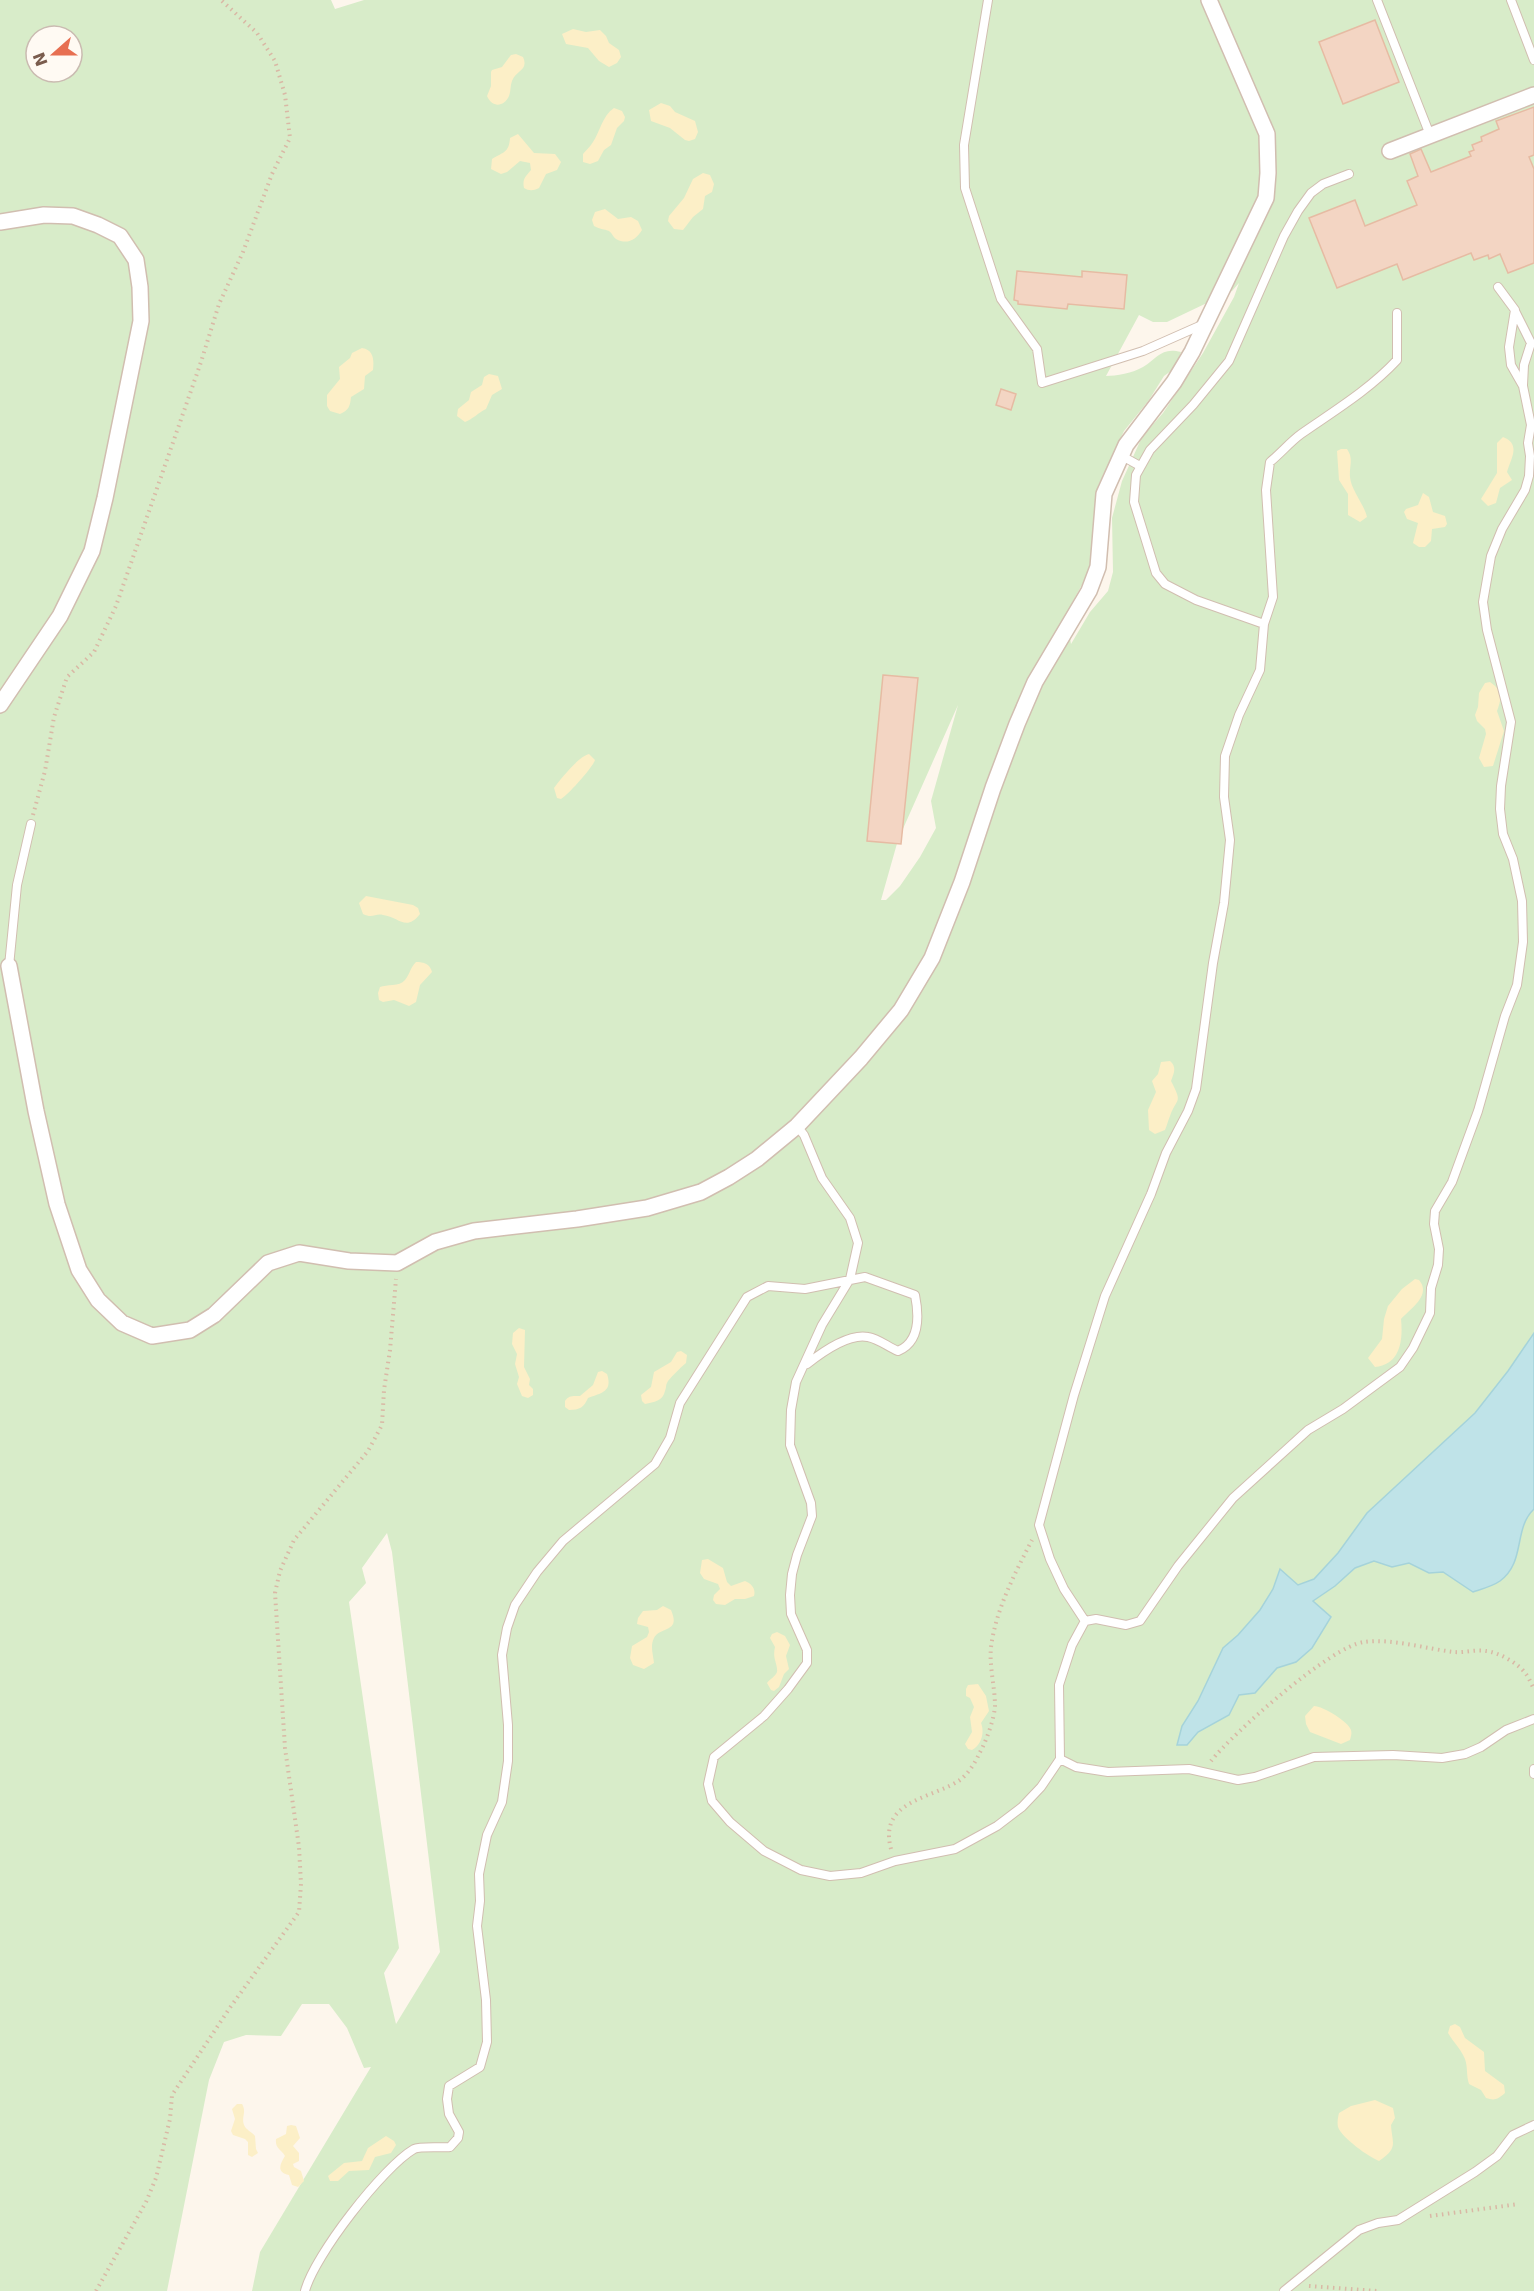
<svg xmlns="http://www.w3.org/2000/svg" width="1534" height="2291" font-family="'DejaVu Sans',sans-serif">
<rect width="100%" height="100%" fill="#fdf6ec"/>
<path fill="#d8ecc9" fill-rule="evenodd" d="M0,0H331L335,9L364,0H1534V2291H252L260,2252L371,2067L364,2068L347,2028L329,2004H302L281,2036L246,2035L224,2042L209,2080L167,2291H0ZM36,36H72V72H36ZM1239,283L1234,297L1203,353L1163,413L1142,437L1122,481L1112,518L1113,572L1108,591L1090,612L1071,644L1066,614L1084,581L1093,557L1098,486L1124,431L1149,400L1164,376L1175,368L1181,352C1161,347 1158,358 1143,367C1133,373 1116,376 1106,376L1139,315L1153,322H1167L1232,291ZM958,705L931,801L936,828L920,857L900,886L886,900H881L898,840ZM387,1533L392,1552L440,1952L396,2024L384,1973L399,1948L349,1602L366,1583L362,1568Z"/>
<path fill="#fcefc7" d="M573,29L586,32L600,30L606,36L609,43L619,50L621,57L617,63L609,67L599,61L588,48L566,44L562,34Z
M516,54L523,57C529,71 516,70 512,81C510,86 511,91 509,96C504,107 492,108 487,96L491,86V72L492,70L502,67L511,55Z
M661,103L670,106L675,112L695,121L698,132L695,139L689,141L685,140L670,128L651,121L649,110Z
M614,108L622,111L625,117L624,121L617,128L611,145L604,150L598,161L590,164L583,162V154C586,150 590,147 593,142C600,132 602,116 614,108Z
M518,134L534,153L555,154L561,162L557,170L546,174L539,188C533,191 529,191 524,188C522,179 526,176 531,170L530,163L520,161L507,172L501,174L491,169L492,159C503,152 509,153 510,138Z
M703,173L710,175L714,184L712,192L705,196L703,209L693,217L683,230L674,229L668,221L669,216L684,198L693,179Z
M605,209L618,219L631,217L638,221L642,230C636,240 627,245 616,239C613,237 612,233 609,231C604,229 599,229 594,226L592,220L595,212Z
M362,348C374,350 374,360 373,370L365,376L364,389L351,397C350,406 349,410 340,414L330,411L327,406V395L340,379L339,367L350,358L352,353Z
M489,374L498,376L502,389L492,395L486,409C478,413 473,419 465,422L457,416L458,409L469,400L471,392L482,385L484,377Z
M1503,437C1522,444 1510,460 1507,472L1512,480L1500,488L1496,503L1488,506L1481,499L1497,473V443Z
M1341,449H1347C1354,459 1349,466 1350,477C1351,490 1365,506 1367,517L1360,522L1348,515V494L1339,480L1337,451Z
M1423,493L1429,497L1433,512L1445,516L1447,524L1445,527L1432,529L1431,541L1425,547H1419L1413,543L1418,523L1407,519L1404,512L1406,509L1418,505Z
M1490,682C1503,691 1502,697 1497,711L1504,731L1493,766L1484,767L1479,758L1486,734L1485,729L1477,721L1475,715L1478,707L1479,693L1485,683Z
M589,754L595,760C593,767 568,795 561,799L557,798L554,788C560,780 579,756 589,754Z
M366,896L413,905L418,908L420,914C406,932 399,917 383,915C375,913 373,919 363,914L359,903Z
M416,962C424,962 430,964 432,972L420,985L416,1002L409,1006L394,1000L383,1002L379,1000L378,993L380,987C387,984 399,987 405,980C410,974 410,968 416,962Z
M1170,1061C1177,1067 1174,1073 1171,1081C1183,1104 1177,1097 1170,1116C1168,1121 1167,1125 1165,1130L1155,1134L1149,1130L1148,1110L1156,1092L1152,1081L1158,1074L1161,1062Z
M1415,1279L1419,1280C1432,1295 1410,1309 1401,1319C1403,1339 1401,1365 1375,1367L1368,1358L1382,1339L1384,1319L1388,1306L1402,1289Z
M519,1328L525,1330L524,1367L530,1379L529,1385L533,1389V1395L528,1398L522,1396L517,1384L519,1377L515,1364L517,1354L512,1344L513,1333Z
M681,1351L687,1355L686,1363C679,1369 674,1374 668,1381C665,1386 667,1386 665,1391C663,1401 654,1402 645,1404L642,1401L641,1395L651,1387L654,1372L671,1362L677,1352Z
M602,1371L607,1374C613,1392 601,1393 588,1398C584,1407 580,1410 569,1410L565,1407V1401C569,1395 573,1396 580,1396L593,1385L598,1372Z
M708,1559L723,1568L727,1582L731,1586L745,1581C752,1584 756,1589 754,1596L745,1599H735L725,1605L716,1604L713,1600L714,1595L720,1589L718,1584L704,1579L700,1573L702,1560Z
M663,1606L671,1610C681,1633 661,1626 654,1638C650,1646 653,1654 654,1663L644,1669L633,1665L630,1658L632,1646L647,1637L649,1632L648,1627L637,1624L638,1618L643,1611L657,1610Z
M777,1632L785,1636L790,1645L786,1656L789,1669L784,1674L779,1687L774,1691L771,1690L767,1683C770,1679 775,1677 777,1672C778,1664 772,1659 775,1647L770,1638L772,1634Z
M978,1684L986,1696L989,1711L981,1723C985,1733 981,1745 972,1750L968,1749L965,1744L972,1732L970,1717L974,1707L970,1698L966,1696V1689L968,1685Z
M1314,1706C1323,1706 1349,1722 1351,1730C1352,1734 1351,1736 1350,1740L1341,1744L1310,1732L1306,1724L1305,1716Z
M1455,2024L1460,2027L1465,2038L1484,2052L1485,2071L1504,2085L1505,2093C1498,2099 1495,2101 1486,2098L1481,2090L1469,2084C1466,2074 1468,2068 1465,2059C1461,2049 1454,2043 1448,2033L1450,2026Z
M1375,2100L1393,2108L1395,2118L1391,2125C1392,2143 1399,2148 1379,2161C1369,2157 1342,2138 1338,2127C1337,2123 1338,2117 1339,2113L1351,2106Z
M237,2104H242C247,2112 241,2117 244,2125C246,2130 252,2132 255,2136L256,2149L258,2153L252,2157L248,2155V2142L245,2139L233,2135L231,2131L235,2119L232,2109Z
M291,2125L296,2126L300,2138L293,2146L299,2153V2161L293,2164L294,2167L301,2171L304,2181L298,2187L292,2185L289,2175C276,2172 280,2164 285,2156C281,2149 275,2149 276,2139L286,2134L287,2126Z
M386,2136L394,2141L396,2145L391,2153L375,2157L369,2170L349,2171L338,2181H330L328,2176L344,2163L362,2161L368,2148Z"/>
<path fill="#bfe3e8" stroke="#a5d3da" stroke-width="1.5" d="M1534,1333V1509C1513,1529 1526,1562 1500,1581C1493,1586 1482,1589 1473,1592L1443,1572L1429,1573L1409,1563L1392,1567L1374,1561L1355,1568L1335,1586L1313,1601L1331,1617L1312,1648L1296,1662L1277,1668L1255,1693L1239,1695L1229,1715L1198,1732L1187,1745H1177L1182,1726L1198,1701L1223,1648L1238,1635L1260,1610L1273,1589L1280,1569L1298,1585L1314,1579L1338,1553L1367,1513L1475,1413L1508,1371Z"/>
<path fill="#f3d5c3" stroke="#e6bba3" stroke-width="1.5" d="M1375,20L1399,82L1343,104L1319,42Z
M1534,107V155L1529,157L1534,169V263L1508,273L1500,254L1489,259L1488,255L1474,260L1471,253L1403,280L1397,264L1337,288L1309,218L1355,200L1365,226L1417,205L1407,181L1418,176L1410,154L1421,149L1431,172L1471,156L1469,152L1474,150L1472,145L1482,141L1481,137L1499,129L1496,121Z
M1017,271L1082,277V271L1127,275L1124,309L1068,304L1067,309L1018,304V301L1014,300Z
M1001,389L1016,394L1011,410L996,405Z
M883,675L918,678L901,844L867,841Z"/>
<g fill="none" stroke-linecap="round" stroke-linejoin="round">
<g stroke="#d1beb0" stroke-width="10">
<path id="lane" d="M988,0L964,145L965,188L1001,299L1037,349L1042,383L1143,351L1204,324
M1377,0L1430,135
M1511,0L1534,60
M1515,311L1531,343L1524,365L1523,385
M1122,456L1140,466
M1264,624L1196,600L1165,584L1156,573L1134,502L1136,475L1150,450L1193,405L1229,361L1284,236L1298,211L1311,193L1323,184L1349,174
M9,966L17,885L31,824
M797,1126L804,1135L822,1178L850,1218L858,1243L850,1279L822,1325L796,1382L791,1410L790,1445L811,1503L812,1516L797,1555L792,1574L790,1595L791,1614L807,1650V1663L788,1689L764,1716L714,1757L708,1784L712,1801L730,1822L764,1851L801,1870L830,1876L861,1873L895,1861L955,1849L997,1826L1022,1807L1041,1787L1060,1759L1059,1685L1072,1645L1085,1621L1096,1619L1126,1625L1140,1621L1178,1566L1233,1498L1308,1430L1343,1409L1400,1367L1413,1348L1430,1313L1431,1288L1438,1265L1439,1249L1434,1224L1435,1211L1452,1182L1478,1111L1505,1016L1517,985L1523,942L1522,901L1513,859L1503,834L1500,809L1501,786L1511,722L1487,630L1483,602L1491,556L1502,529L1525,490L1529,476L1530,456L1528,443L1531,425L1523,386L1511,365L1509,347L1515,310L1498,287
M1085,1621L1064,1589L1050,1559L1039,1525L1074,1395L1105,1296L1151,1194L1166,1153L1188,1111L1196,1089L1213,963L1224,903L1230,840L1224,797L1225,756L1239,715L1260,670L1264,624L1273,597L1266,490L1270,462C1281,453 1290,442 1301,434C1334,411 1369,390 1397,360V313
M1060,1759L1076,1767L1108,1772L1189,1769L1238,1780L1255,1777L1314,1757L1393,1755L1442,1758L1465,1754L1481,1747L1506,1730L1534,1719
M1534,1769V1774
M305,2291C314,2256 383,2167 414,2149C420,2146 442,2148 450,2147L458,2138L459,2132L449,2114L447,2099L449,2086L480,2067L487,2042L486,2000L477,1926L480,1901L479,1874L487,1835L502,1802L508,1761V1725L502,1655L507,1628L515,1605L537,1572L563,1541L655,1464L670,1438L680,1403L747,1297L768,1286L805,1289L865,1277L915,1295C919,1315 920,1342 898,1351C888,1347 879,1339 868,1337C849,1333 821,1353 807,1364
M1284,2291L1359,2230L1378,2223L1398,2220L1475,2172L1497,2156L1513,2135L1534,2125"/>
</g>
<g stroke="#d1beb0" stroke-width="18">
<path id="street" d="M1390,151L1534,95
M0,222L44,215L73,216L98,225L120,236L136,260L140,287L141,321L105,498L92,551L60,616L0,705
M9,966L36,1111L57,1204L79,1270L98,1300L122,1323L152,1336L190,1330L214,1315L268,1263L299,1253L349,1261L397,1263L435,1242L474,1231L577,1219L647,1208L701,1192L729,1177L757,1159L797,1126L861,1058L901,1010L932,958L962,882L993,788L1017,724L1035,682L1089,591L1098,567L1104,494L1126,445L1174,382L1192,352L1266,198L1268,173L1267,134L1209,0"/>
</g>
<path stroke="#d9b8a5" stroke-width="4" stroke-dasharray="1.5 4.5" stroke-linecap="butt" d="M33,815L45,771L54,717L67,677L94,652L116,606L201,362L219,304L243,252L272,174L290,138L285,95L275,61L257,33L221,0
M1211,1761C1233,1733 1331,1646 1364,1642C1391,1638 1427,1649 1454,1652C1465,1653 1476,1649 1486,1651C1498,1652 1518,1663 1525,1673C1529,1677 1531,1684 1534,1689
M891,1849C878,1800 932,1799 960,1780C968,1774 975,1763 979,1754C986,1742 994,1720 995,1706C995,1687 989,1666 991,1647C996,1609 1015,1573 1032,1540
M1430,2216L1519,2204
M1309,2286L1377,2291
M96,2291L146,2202L156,2178L170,2119L172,2095L229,2009L299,1912L301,1884L299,1847L285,1748L275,1593L280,1571L294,1540L368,1451L382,1425L384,1390L390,1350L396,1279"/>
<use href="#lane" stroke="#fff" stroke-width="8"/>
<use href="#street" stroke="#fff" stroke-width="15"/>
</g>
<g transform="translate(54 54) rotate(249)"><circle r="28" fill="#fffaf3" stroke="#cabbb1" stroke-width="1.5"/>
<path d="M0-4.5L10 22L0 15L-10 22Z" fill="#e76f51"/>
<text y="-9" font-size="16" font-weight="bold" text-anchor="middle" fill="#7a5c4d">N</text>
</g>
</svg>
